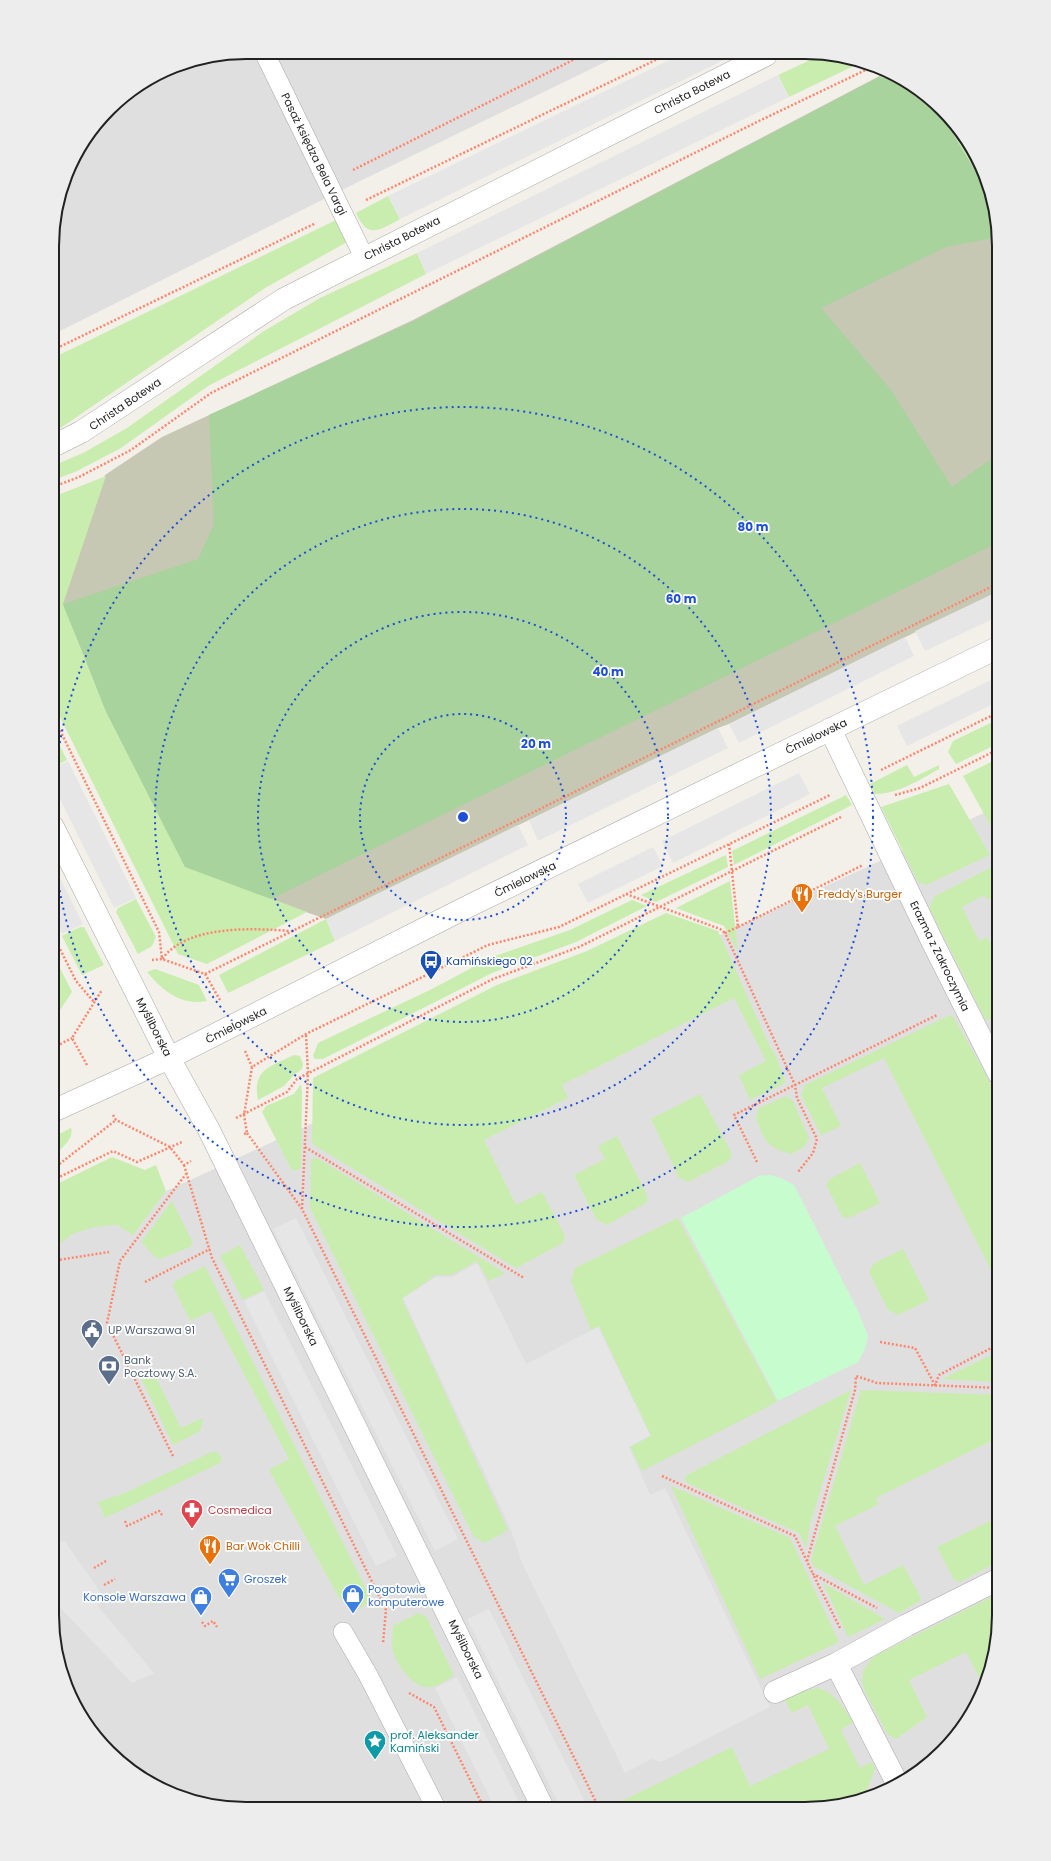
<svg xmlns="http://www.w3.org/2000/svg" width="1051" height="1861" font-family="Poppins,sans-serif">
<rect width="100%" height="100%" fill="#f2f0e9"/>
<path fill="#e0dfdf" d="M246,52L622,54L358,182L54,334V221L72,160L118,100L172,67Z
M999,806V1628L984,1689L959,1733L923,1769L868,1799L805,1809L220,1807L171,1794L128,1769L92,1733L62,1678L52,1615V1197L162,1193Z"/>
<path fill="#c6c8b3" d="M889,71L935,103L999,253V591L729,724L718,728L326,919L182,869L62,605L105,475L162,437L413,320Z"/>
<path fill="#c9edae" d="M819,56H843L862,62L789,97L778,75Z
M890,72H891L909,84L879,77Z
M933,100L966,138L989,183L991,197Z
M388,196L400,219C380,230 368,240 356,213Z
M336,220L347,242L265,288L59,429L53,431V358Z
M417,253L426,274L208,386L121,448L75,472L53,480V466L85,452L127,428L264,331L320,298Z
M106,476L63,604L106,712L185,866L307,912L207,964L178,954L53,703V497Z
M999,719V743L956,764L948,752L953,741Z
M53,732L67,760L53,767Z
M999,758V841L963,776Z
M907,765L914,777L939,765V769C920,780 897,794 875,794L870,784Z
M949,784L990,855L926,885L918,882L881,807Z
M846,795L852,805L734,865L732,851Z
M726,855L728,867L656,902L641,895Z
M992,867L999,881V895L988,900L984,895L962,907L979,941L987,937L999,959V1018L994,1021L985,1019L929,907L935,896Z
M730,881L738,952L724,926L676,908Z
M136,899L156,937L152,946L138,954L116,912L118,908Z
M632,900L647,906L576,942L492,973L323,1059H315L313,1056L318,1043L432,989L492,957L570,930Z
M666,913L718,931L770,1047L775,1054L786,1083L750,1100L739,1075L766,1061L734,998L562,1085L568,1098L484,1140L516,1205L542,1192L565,1236L563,1243L516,1268L314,1145L312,1141L313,1078L497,985L587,951Z
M326,919L335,941L228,993L219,975Z
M80,927H84L104,965L82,975L62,936Z
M53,954L72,992L53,1021Z
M155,969L199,985L207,1001C181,1006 163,991 147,972Z
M950,1015L954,1018L984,1071L999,1101V1286L884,1058L822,1088L841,1126L821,1135L801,1095L805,1085Z
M294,1055L300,1056L303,1064L302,1069L294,1075L284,1086L258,1100C252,1069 270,1067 294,1055Z
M301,1084L302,1093L301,1168L295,1171L291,1169L262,1112L266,1106L294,1094Z
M700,1094L731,1152V1157L727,1162L688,1182L679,1178L651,1119Z
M786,1096L793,1101L809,1138C806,1147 800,1150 791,1154C768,1148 764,1141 756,1118L759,1108Z
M71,1128C75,1139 59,1150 53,1157V1137Z
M617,1136L647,1195V1202L607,1225L596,1219L574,1175L605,1159L598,1146Z
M112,1157L145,1170L156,1165L166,1191L133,1235L117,1225L94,1227L72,1234L52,1250L53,1186Z
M317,1158L505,1273L489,1281L477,1261L452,1275H436L402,1299L508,1530L485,1543L474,1537L310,1208L311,1159Z
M860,1163L880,1203L851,1217L843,1218L826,1185L830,1179Z
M172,1201L193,1243L190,1247L160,1259L156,1258L141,1242Z
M678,1218L777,1402L642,1471L630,1447L651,1436L599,1326L591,1330L571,1281L575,1268Z
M240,1245L264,1290L243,1300L220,1256Z
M903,1249L929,1300L898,1315L888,1310L869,1272L873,1264Z
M205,1266L372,1601L358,1609L339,1598L269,1470L289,1459L211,1311L190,1321L173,1286L175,1281Z
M999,1351V1382L942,1379Z
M153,1372L181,1428L202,1418L203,1421L200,1431L173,1445L141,1378Z
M851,1390L810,1524L806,1548L799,1533L689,1484L685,1480V1476Z
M861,1390L999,1395V1437L876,1498L879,1504L835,1526L864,1585L903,1565L921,1598L920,1601L899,1613L813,1566L811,1560Z
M212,1452H217L222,1458L220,1463L105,1518L98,1502L125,1493Z
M671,1486L790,1538L839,1642L760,1679Z
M990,1521L999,1538V1561L960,1582L954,1580L937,1547Z
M823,1583L885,1619L848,1637Z
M999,1593V1628L985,1688L966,1652L909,1680L927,1717L896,1739L888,1735L865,1692L862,1682L863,1671L873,1657Z
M418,1613L426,1616L454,1676C447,1679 439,1686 432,1687C415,1691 396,1665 393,1651C391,1643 393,1634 393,1626Z
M818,1688C835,1693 844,1708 853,1722L841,1730L860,1768L871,1762L875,1768L864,1799L805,1809L617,1808L620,1802L732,1747L750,1786L829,1749L808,1705L792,1713L784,1698L799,1692Z"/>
<path fill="#a8d39c" d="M879,77L909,84L933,100L991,197L998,237L946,247L821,308L891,390L952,487L991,459L999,463V542L271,899L185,867L106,712L63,604L198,559L214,524L209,415L414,321Z"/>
<path fill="#c6fcce" d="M771,1175L783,1179L794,1185L858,1311L868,1336L865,1349L858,1362L778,1401L681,1218L759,1176Z"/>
<path fill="#e6e6e6" d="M680,55H734L400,219L388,196Z
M778,75L789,97L426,274L417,253Z
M999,591V616L925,651L915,631Z
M905,637L914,656L739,743L729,724Z
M999,676V701L907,746L897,726Z
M718,728L728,748L538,841L529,820Z
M68,761L136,898L114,908L53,785V768Z
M799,773L810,794L673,863L662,841Z
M518,825L528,845L335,941L326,919Z
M653,847L663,866L588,903L578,884Z
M53,864L83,924L62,934L53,916Z
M296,1218L458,1539L435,1551L273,1229Z
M477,1263L526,1364L598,1327L650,1435L629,1447L650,1495L665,1488L770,1707L661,1762L652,1759L625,1773L522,1563L511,1530L403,1298L436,1277H452Z
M264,1291L397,1556L376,1566L244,1301Z
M64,1540L106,1600L97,1605L154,1673L132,1683L52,1599V1546Z
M489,1609L588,1808H561L467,1619Z
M457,1677L522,1808H495L435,1688Z"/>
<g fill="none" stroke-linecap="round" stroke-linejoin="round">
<g stroke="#a9a9a9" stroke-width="20">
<path id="lane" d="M264,52L364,257
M343,1632L368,1675L436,1808"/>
</g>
<g stroke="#a9a9a9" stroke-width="23">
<path id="street" d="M53,446L81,432L284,299L766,55
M830,729L934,945L999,1074
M53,827L169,1058L209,1130L543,1808
M53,1111L169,1058L473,904L999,647
M775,1692L836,1664
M897,1783L836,1664L907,1625L999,1579"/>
</g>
<path stroke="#ff866d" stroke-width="2.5" stroke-dasharray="2 2" stroke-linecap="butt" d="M956,126L991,197
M353,170L585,54
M366,200L666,55
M53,350L316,223
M53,487L79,477L131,450L211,393L759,121L874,66
M53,716L159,932L162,959L152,960
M881,770L999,712
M895,795L920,788L999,749
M729,844L738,927L725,933L795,1085L797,1098L817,1139L813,1153L798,1172
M626,894L720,929L725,933
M738,927L863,865
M53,935L76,981L94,1002
M205,974L999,583
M220,1000L205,974L162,959C187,925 251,928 290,931
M53,1048L72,1038
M245,1051L252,1067
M87,1065L72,1038L102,990
M113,1115L116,1120L170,1147L184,1165L191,1161
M236,1118L287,1092L297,1079L493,979L579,947L841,817
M247,1133L302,1209L599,1808
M244,1134L247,1133L244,1115L252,1067L306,1034L488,945L559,927L830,795
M305,1147L524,1278
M757,1162L734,1115L937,1015
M184,1165L212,1258L386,1610L383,1643
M53,1169L116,1120
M53,1180L113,1151L137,1162L182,1142
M302,1209L308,1074L306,1034
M52,1261L109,1252
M145,1282L210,1249
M880,1342L915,1348L935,1385L939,1375L999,1344
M173,1456L107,1323L120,1261L186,1174
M662,1476L795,1536L813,1574
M125,1521L127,1526L159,1511L162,1515
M807,1561L855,1390L856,1376L877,1383L999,1388
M94,1568L106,1561
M104,1585L115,1579
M202,1622L205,1626L213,1621L217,1627
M840,1628L813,1574L877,1608
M409,1693L434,1707L484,1808"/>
<use href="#lane" stroke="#fff" stroke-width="19"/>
<use href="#street" stroke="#fff" stroke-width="22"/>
</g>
<g fill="none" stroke="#1d4ed8" stroke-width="2" stroke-dasharray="2 4">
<circle cx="463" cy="817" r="103"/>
<circle cx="463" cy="817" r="205"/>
<circle cx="463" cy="817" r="308"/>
<circle cx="463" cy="817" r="410"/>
</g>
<defs>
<g id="restaurant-pin" transform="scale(1.15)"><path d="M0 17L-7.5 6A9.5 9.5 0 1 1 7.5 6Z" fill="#e8710a" stroke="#fff"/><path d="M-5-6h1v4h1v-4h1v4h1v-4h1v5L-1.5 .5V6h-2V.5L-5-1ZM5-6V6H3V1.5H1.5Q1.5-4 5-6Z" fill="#fff"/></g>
<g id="bus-pin" transform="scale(1.15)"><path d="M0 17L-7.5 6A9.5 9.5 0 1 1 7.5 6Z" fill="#1a4fb4" stroke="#fff"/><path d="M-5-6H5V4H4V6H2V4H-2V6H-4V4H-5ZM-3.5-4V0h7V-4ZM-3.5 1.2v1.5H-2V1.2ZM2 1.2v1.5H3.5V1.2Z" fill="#fff"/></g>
<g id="civic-pin" transform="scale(1.15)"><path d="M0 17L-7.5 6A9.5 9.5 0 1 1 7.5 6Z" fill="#5c6f8a" stroke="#fff"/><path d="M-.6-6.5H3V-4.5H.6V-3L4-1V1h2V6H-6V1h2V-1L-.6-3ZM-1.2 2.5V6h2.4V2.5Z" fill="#fff"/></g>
<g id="bank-pin" transform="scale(1.15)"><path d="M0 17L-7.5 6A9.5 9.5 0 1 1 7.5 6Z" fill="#5c6f8a" stroke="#fff"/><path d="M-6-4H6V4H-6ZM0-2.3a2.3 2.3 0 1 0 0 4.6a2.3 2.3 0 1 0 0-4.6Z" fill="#fff"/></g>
<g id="pharmacy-pin" transform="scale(1.15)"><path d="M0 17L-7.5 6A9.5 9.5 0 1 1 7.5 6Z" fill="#e0444e" stroke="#fff"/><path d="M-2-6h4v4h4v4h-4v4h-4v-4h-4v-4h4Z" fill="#fff"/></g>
<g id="supermarket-pin" transform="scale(1.15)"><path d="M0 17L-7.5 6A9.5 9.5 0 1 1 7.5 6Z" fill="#3f7fe0" stroke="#fff"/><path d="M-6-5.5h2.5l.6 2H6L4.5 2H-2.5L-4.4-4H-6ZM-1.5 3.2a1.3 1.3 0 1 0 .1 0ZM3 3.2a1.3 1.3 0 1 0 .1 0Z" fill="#fff"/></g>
<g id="shop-pin" transform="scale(1.15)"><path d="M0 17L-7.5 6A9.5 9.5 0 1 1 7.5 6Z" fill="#3f7fe0" stroke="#fff"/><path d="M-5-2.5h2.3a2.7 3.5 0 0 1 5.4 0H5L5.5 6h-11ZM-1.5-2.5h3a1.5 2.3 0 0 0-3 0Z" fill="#fff"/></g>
<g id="sight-pin" transform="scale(1.15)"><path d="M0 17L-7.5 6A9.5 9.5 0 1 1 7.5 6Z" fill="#0f9aa8" stroke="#fff"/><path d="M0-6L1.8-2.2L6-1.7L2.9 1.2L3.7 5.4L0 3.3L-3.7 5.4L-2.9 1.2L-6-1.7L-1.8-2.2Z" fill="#fff"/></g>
</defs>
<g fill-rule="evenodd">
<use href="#restaurant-pin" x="802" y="894"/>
<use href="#bus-pin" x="431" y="961"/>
<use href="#civic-pin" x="92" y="1330"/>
<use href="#bank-pin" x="109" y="1366"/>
<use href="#pharmacy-pin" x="192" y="1510"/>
<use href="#restaurant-pin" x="210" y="1546"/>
<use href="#supermarket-pin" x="229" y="1579"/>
<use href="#shop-pin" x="353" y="1595"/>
<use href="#shop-pin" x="201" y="1597"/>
<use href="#sight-pin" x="375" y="1741"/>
</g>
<g text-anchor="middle" stroke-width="3.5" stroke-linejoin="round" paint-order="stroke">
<g font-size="11" fill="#222" stroke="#fff">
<text transform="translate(692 92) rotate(-27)" y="4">Christa Botewa</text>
<text transform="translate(314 154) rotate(64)" y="4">Pasaż księdza Bela Vargi</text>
<text transform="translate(402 238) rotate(-27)" y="4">Christa Botewa</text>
<text transform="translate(125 404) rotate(-34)" y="4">Christa Botewa</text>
<text transform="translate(816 736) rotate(-26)" y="4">Ćmielowska</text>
<text transform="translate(525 879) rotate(-26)" y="4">Ćmielowska</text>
<text transform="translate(940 956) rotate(64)" y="4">Erazma z Zakroczymia</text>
<text transform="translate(236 1025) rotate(-27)" y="4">Ćmielowska</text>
<text transform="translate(154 1027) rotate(63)" y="4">Myśliborska</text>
<text transform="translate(301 1316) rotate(64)" y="4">Myśliborska</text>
<text transform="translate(466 1649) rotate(64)" y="4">Myśliborska</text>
</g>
<g font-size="11" fill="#c56008" stroke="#fff" text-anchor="start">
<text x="818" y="898">Freddy's Burger</text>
<text x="226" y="1550">Bar Wok Chilli</text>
</g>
<g font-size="11" fill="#164399" stroke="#fff" text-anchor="start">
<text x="446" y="965">Kamińskiego 02</text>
</g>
<g font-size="11" fill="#4e5e75" stroke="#fff" text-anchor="start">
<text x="108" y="1334">UP Warszawa 91</text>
<text x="124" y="1364">Bank<tspan x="124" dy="13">Pocztowy S.A.</tspan></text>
</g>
<g font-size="11" fill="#be3a42" stroke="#fff" text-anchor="start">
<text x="208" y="1514">Cosmedica</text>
</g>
<g font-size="11" fill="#366cbe" stroke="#fff" text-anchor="start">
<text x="244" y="1583">Groszek</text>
<text x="368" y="1593">Pogotowie<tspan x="368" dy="13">komputerowe</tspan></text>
<text x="186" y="1601" text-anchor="end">Konsole Warszawa</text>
</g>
<g font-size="11" fill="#0d838f" stroke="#fff" text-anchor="start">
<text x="390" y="1739">prof. Aleksander<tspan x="390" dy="13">Kamiński</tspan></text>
</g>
</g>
<path d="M0 0H1051V1861H0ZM246 59H805A187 187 0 0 1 992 246V1615A187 187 0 0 1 805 1802H246A187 187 0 0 1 59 1615V246A187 187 0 0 1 246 59Z" fill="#ededed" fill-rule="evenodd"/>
<path fill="none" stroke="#222" stroke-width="2" d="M246 59H805A187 187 0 0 1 992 246V1615A187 187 0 0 1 805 1802H246A187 187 0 0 1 59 1615V246A187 187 0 0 1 246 59Z"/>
<circle cx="463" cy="817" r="6" fill="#1d4ed8" stroke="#fff" stroke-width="2"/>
<g font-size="12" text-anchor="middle" font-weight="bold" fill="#1d4ed8" stroke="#fff" stroke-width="3.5" stroke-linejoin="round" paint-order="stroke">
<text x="753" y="531">80 m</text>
<text x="681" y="603">60 m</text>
<text x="608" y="676">40 m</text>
<text x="536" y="748">20 m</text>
</g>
</svg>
